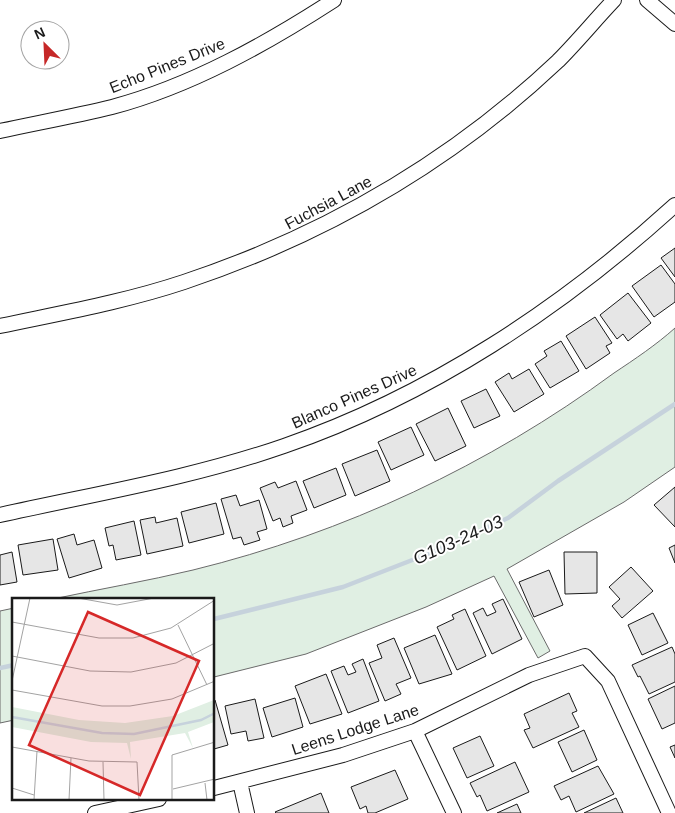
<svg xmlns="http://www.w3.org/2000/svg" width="675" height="813" font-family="Helvetica,sans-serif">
<rect width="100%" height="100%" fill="#fff"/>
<path fill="#e0efe3" stroke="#6a6a6a" d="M675,328V467L624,502L507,569L550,651L538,658L494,576L426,607L306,654L214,677V599H53C100,589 147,581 193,570C344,533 489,465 614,373C635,359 656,345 675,328Z
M14,608V720L0,723V611Z"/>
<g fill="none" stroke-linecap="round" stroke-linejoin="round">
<path stroke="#c6d2dc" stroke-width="4.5" d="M214,619L343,587L438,550L508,518L558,481L675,404
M0,668L14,665"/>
</g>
<path fill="#e6e6e6" stroke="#1a1a1a" d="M675,248V277L661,258Z
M661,265L675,284V302L654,317L632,286Z
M628,293L651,323L628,341L623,334L617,339L600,315Z
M595,317L612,343L606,346L610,353L586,369L566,336Z
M561,341L579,371L550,388L535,364L547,356L544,351Z
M529,369L544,394L514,412L495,382L509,373L512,379Z
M486,389L500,416L474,428L461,401Z
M448,408L466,446L435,461L416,424Z
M411,427L424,455L391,470L378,442Z
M377,450L390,481L355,496L342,464Z
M336,468L346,495L314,508L303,481Z
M296,481L307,510L291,516L293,523L283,527L280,518L273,521L260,488L275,482L278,488Z
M675,487V527L654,505Z
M236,495L240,506L259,500L267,529L257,532L260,540L244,545L241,537L233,539L221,499Z
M216,503L224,534L189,543L181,512Z
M155,517L156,523L177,518L183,546L147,554L140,520Z
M134,521L141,555L116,560L113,545L109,546L105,528Z
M74,534L77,545L94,540L102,568L69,578L57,539Z
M53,539L58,570L23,575L18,545Z
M675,545V563L669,548Z
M12,552L17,582L0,585V555Z
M564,552H597V593L565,594Z
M631,567L653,591L622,618L612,606L620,599L609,587Z
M549,570L563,605L534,617L519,582Z
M503,599L522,639L492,654L473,613L483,608L487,616L496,612L492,604Z
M465,609L486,656L457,670L437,627L454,619L452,615Z
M653,613L668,643L642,655L628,625Z
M435,635L452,674L419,684L404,648Z
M394,638L411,678L396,684L401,694L385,701L369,663L382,658L377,645Z
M672,647L675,654V682L649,694L640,676L638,677L632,665Z
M363,659L379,701L348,713L331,671L344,666L348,675L356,672L352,664Z
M326,674L342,714L310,724L295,686Z
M675,686V723L662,729L648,699Z
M569,693L577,711L572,713L579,727L533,748L524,730L530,728L524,714Z
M295,698L303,727L272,737L263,708Z
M255,699L264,738L248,741L246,731L231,734L225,706Z
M215,700L228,745L214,749V701Z
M584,730L597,760L572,772L558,742Z
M480,736L494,766L467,778L453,748Z
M675,745V758L670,747Z
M515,762L529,792L487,811L480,795L477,797L470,783Z
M598,766L614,794L576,812L569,796L561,800L554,786Z
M395,770L408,799L375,813H368L366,806L360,809L351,787Z
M321,793L329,813H276L275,812Z
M616,798L623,813H584Z
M517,804L521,813H497Z"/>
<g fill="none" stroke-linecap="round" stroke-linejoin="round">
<g stroke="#1a1a1a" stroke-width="16">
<path id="street" d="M647,0L675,24
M0,131C37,123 75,116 112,107C191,86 266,44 334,0
M0,326C61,313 124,302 184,282C325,235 449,164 558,61C577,42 595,20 614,0
M0,515C94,494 192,478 284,446C429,396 562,308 675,205
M415,731L454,813
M240,782L247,813
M214,788L343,755L415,731L529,675L585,656L608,681L669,813
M95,813L159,799"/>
</g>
<use href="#street" stroke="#fff" stroke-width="14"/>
</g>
<g text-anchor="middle" stroke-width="4" stroke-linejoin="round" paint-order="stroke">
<g font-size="16" fill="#1a1a1a" stroke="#fff">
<text transform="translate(167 65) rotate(-22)" y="6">Echo Pines Drive</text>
<text transform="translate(328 202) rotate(-28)" y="6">Fuchsia Lane</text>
<text transform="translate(354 396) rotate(-24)" y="6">Blanco Pines Drive</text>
<text transform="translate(355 729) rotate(-18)" y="6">Leens Lodge Lane</text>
</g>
<g font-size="18" font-style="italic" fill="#1a1a1a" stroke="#fff">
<text transform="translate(458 540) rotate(-24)" y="6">G103-24-03</text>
</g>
</g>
<g transform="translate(12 598)">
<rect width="202" height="202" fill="#fff"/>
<path d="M202,102V124L176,134L181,150L173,135L118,144L119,161L115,145L79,144L0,129V109L67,122L113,125L161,118Z" fill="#e0efe3"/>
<path fill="none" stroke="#c6d2dc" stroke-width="2.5" d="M0,119L90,135L122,136L189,122L203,115"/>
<path fill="none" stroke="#a3a3a3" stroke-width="1" d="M66,0L105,7L142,0M0,24L87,40H121L159,30L203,2M166,27L195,87M0,58L78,73L119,74L164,65L203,45M0,83L18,0M0,92L90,108H118L160,101L203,83M0,149L77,163L125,164L127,202M91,164L92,202M193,185L195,202M0,190L22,197M161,191L203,181M22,202L25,153M57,202L59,160M160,202V157L203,144"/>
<path fill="#d62828" fill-opacity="0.15" stroke="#d62828" stroke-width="2.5" d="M76,14L187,63L128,197L17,147Z"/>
<rect width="202" height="202" fill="none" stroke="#1a1a1a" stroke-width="2.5"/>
</g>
<g transform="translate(45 45) rotate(336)"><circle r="24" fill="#ffffff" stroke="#a3a3a3"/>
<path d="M0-4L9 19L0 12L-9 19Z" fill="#c62828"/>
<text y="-8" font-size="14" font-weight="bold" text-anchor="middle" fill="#1a1a1a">N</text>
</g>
</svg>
